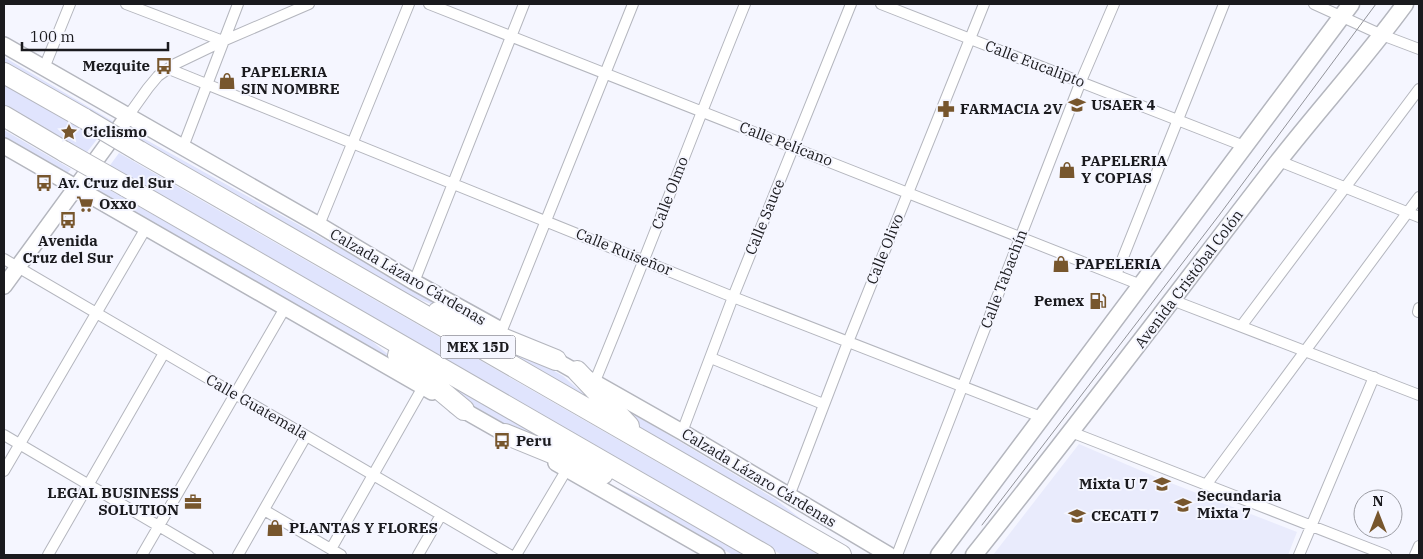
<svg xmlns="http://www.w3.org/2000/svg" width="1423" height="559" font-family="'IBM Plex Serif',serif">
<rect width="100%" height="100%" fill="#f5f6ff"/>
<path fill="#e9ebfc" d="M1079,444L1158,478L1297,532L1288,555H993Z"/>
<path fill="#e0e4fd" d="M4,57L114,122L109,128L4,68Z
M4,84L98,138L84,156L4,109Z
M4,130L71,169L65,176L4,141Z
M134,133L462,316L362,277L131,139Z
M119,153L819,555H782L108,168Z
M99,184L362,333L423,383L94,192Z
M444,322L505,343L563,376L616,422Z
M412,359L587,463L469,410Z
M619,405L775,499L835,545L647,436Z
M576,470L668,510L744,555H733Z"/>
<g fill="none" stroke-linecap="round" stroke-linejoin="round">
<g stroke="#b4b6be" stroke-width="12">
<path id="minor" d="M126,4L223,41
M429,4C667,96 903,193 1141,285
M881,4L1244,146
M1314,4L1382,35L1419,49
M44,68L70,4
M169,69L733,297L1041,417
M128,116L148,88L158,76L175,64L223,41L309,4
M183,147L238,4
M1279,161L1419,217
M319,225L409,4
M4,259L510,555
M1116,275L1224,4
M414,282L524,4
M1172,300L1419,395
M1418,312L1419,308
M1242,325L1419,89
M502,330L633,4
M711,358L823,404
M595,381C647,256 694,129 745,4
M682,432L733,297L851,4
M1071,432L1386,555
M4,435L208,555
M4,471L146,228
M1206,485L1419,197
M789,496L848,342L984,4
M264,510L341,555
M331,549L423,387
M48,555L164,353
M142,555L285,308
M238,555L306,436
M418,555L441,515
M516,555L567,469
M897,555L1081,81L1114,4
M1299,555L1374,377
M1415,555L1419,546"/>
</g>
<g stroke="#b4b6be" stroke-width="18">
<path id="secondary" d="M4,45L319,225L414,282L499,329
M4,146L432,392
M4,286L128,116
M548,356L682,432L889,555
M456,406L514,439
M556,463L717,555"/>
</g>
<g stroke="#b4b6be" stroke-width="19">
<path id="primary" d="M939,555L1351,4
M974,555C1077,426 1176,294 1277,163C1319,109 1365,59 1405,4"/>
</g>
<g stroke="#b4b6be" stroke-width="22">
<path id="motorway" d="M4,73L85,119
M4,116L65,152
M139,151L841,555
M125,186L765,555
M438,312L556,360
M398,355L464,410
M577,371L629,426
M505,434L603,474"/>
</g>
<use href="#minor" stroke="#fff" stroke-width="10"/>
<use href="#secondary" stroke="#fff" stroke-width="15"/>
<use href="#primary" stroke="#fff" stroke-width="16"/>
<use href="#motorway" stroke="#fff" stroke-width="20"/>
<path stroke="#92939a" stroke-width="1" d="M982,525L1220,214L1376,4"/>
<g stroke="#b4b6be" stroke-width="22" stroke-linecap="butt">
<path id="motorway-bridge" d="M85,119L139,151
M65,152L125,186"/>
</g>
<use href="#motorway-bridge" stroke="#fff" stroke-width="20"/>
</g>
<defs>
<g id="bus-bare" transform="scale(1.35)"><path d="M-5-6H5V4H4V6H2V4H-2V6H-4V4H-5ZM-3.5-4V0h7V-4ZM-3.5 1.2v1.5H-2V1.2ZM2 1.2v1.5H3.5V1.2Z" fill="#77562d" stroke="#f5f6ff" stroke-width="2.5" paint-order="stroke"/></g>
<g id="shop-bare" transform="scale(1.35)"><path d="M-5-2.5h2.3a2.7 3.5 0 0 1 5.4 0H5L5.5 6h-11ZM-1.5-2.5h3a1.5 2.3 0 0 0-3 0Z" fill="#77562d" stroke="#f5f6ff" stroke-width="2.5" paint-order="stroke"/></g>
<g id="school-bare" transform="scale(1.35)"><path d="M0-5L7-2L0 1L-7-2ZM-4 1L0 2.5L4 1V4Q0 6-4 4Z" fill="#77562d" stroke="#f5f6ff" stroke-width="2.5" paint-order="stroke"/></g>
<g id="pharmacy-bare" transform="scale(1.35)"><path d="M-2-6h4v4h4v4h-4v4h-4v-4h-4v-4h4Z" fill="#77562d" stroke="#f5f6ff" stroke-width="2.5" paint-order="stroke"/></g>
<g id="sight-bare" transform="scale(1.35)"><path d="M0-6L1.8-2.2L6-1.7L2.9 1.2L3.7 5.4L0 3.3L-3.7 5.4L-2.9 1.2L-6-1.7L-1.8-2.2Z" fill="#77562d" stroke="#f5f6ff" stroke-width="2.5" paint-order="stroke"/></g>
<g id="supermarket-bare" transform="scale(1.35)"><path d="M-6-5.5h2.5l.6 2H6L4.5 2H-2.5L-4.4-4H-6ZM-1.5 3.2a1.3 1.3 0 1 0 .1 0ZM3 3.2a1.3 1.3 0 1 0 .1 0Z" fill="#77562d" stroke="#f5f6ff" stroke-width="2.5" paint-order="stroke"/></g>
<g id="fuel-bare" transform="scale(1.35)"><path d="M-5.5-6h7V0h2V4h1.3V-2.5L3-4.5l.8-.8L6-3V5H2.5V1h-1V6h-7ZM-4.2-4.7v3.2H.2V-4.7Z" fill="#77562d" stroke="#f5f6ff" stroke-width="2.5" paint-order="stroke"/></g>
<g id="office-bare" transform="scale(1.35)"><path d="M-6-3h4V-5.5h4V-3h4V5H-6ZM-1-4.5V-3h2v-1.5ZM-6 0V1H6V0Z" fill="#77562d" stroke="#f5f6ff" stroke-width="2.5" paint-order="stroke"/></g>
</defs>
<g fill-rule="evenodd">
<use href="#bus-bare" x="164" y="66"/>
<use href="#shop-bare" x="227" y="81"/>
<use href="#school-bare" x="1077" y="105"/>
<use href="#pharmacy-bare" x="946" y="109"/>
<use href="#sight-bare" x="69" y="132"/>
<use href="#shop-bare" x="1067" y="170"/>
<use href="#bus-bare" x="44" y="183"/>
<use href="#supermarket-bare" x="85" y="204"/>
<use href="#bus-bare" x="68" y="220"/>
<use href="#shop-bare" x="1061" y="264"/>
<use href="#fuel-bare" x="1098" y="301"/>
<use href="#bus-bare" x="502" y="441"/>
<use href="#school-bare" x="1162" y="484"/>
<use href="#office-bare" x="193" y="502"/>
<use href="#school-bare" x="1183" y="505"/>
<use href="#school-bare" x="1077" y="516"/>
<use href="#shop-bare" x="275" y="528"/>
</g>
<g text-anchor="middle" stroke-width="4" stroke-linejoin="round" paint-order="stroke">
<rect fill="#f5f6ff" stroke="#5c5c62" stroke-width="1" x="440.5" y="335.5" width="75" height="23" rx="4"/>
<g font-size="14" font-weight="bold" fill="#1a1a1e">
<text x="478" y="352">MEX 15D</text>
</g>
<g font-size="15" fill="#1a1a1e" stroke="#f5f6ff">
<text transform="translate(1035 64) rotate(21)" y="5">Calle Eucalipto</text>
<text transform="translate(786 144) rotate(21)" y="5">Calle Pelícano</text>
<text transform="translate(670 193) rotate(-69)" y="5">Calle Olmo</text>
<text transform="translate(765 217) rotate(-68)" y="5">Calle Sauce</text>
<text transform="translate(885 249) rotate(-68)" y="5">Calle Olivo</text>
<text transform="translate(624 252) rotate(22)" y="5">Calle Ruiseñor</text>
<text transform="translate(408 277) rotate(30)" y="5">Calzada Lázaro Cárdenas</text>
<text transform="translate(1004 279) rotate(-69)" y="5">Calle Tabachín</text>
<text transform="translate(1189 279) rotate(-53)" y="5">Avenida Cristóbal Colón</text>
<text transform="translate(257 407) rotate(30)" y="5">Calle Guatemala</text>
<text transform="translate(759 478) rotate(31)" y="5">Calzada Lázaro Cárdenas</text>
</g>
<g font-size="15" font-weight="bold" fill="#1a1a1e" stroke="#f5f6ff" text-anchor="start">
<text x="150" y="71" text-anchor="end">Mezquite</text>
<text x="241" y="77">PAPELERIA<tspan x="241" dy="17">SIN NOMBRE</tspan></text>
<text x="1091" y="110">USAER 4</text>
<text x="960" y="114">FARMACIA 2V</text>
<text x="83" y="137">Ciclismo</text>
<text x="1081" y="166">PAPELERIA<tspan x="1081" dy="17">Y COPIAS</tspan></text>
<text x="58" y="188">Av. Cruz del Sur</text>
<text x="99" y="209">Oxxo</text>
<text x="68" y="246" text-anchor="middle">Avenida<tspan x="68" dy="17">Cruz del Sur</tspan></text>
<text x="1075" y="269">PAPELERIA</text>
<text x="1084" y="306" text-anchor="end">Pemex</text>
<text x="516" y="446">Peru</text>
<text x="1148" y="489" text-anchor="end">Mixta U 7</text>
<text x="179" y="498" text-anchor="end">LEGAL BUSINESS<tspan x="179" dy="17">SOLUTION</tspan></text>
<text x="1197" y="501">Secundaria<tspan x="1197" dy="17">Mixta 7</tspan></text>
<text x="1091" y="521">CECATI 7</text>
<text x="289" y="533">PLANTAS Y FLORES</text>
</g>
</g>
<rect width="1423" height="559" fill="none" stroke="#1a1a1e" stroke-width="10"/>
<g transform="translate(1378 514)"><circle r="24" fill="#f5f6ff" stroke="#9d9ea5"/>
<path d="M0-4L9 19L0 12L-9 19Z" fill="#77562d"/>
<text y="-8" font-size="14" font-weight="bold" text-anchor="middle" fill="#1a1a1e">N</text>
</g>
<path d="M22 42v8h146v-8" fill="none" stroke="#1a1a1e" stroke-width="2.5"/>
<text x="30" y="42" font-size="15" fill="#1a1a1e" stroke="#f5f6ff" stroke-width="4" paint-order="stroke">100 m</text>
</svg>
